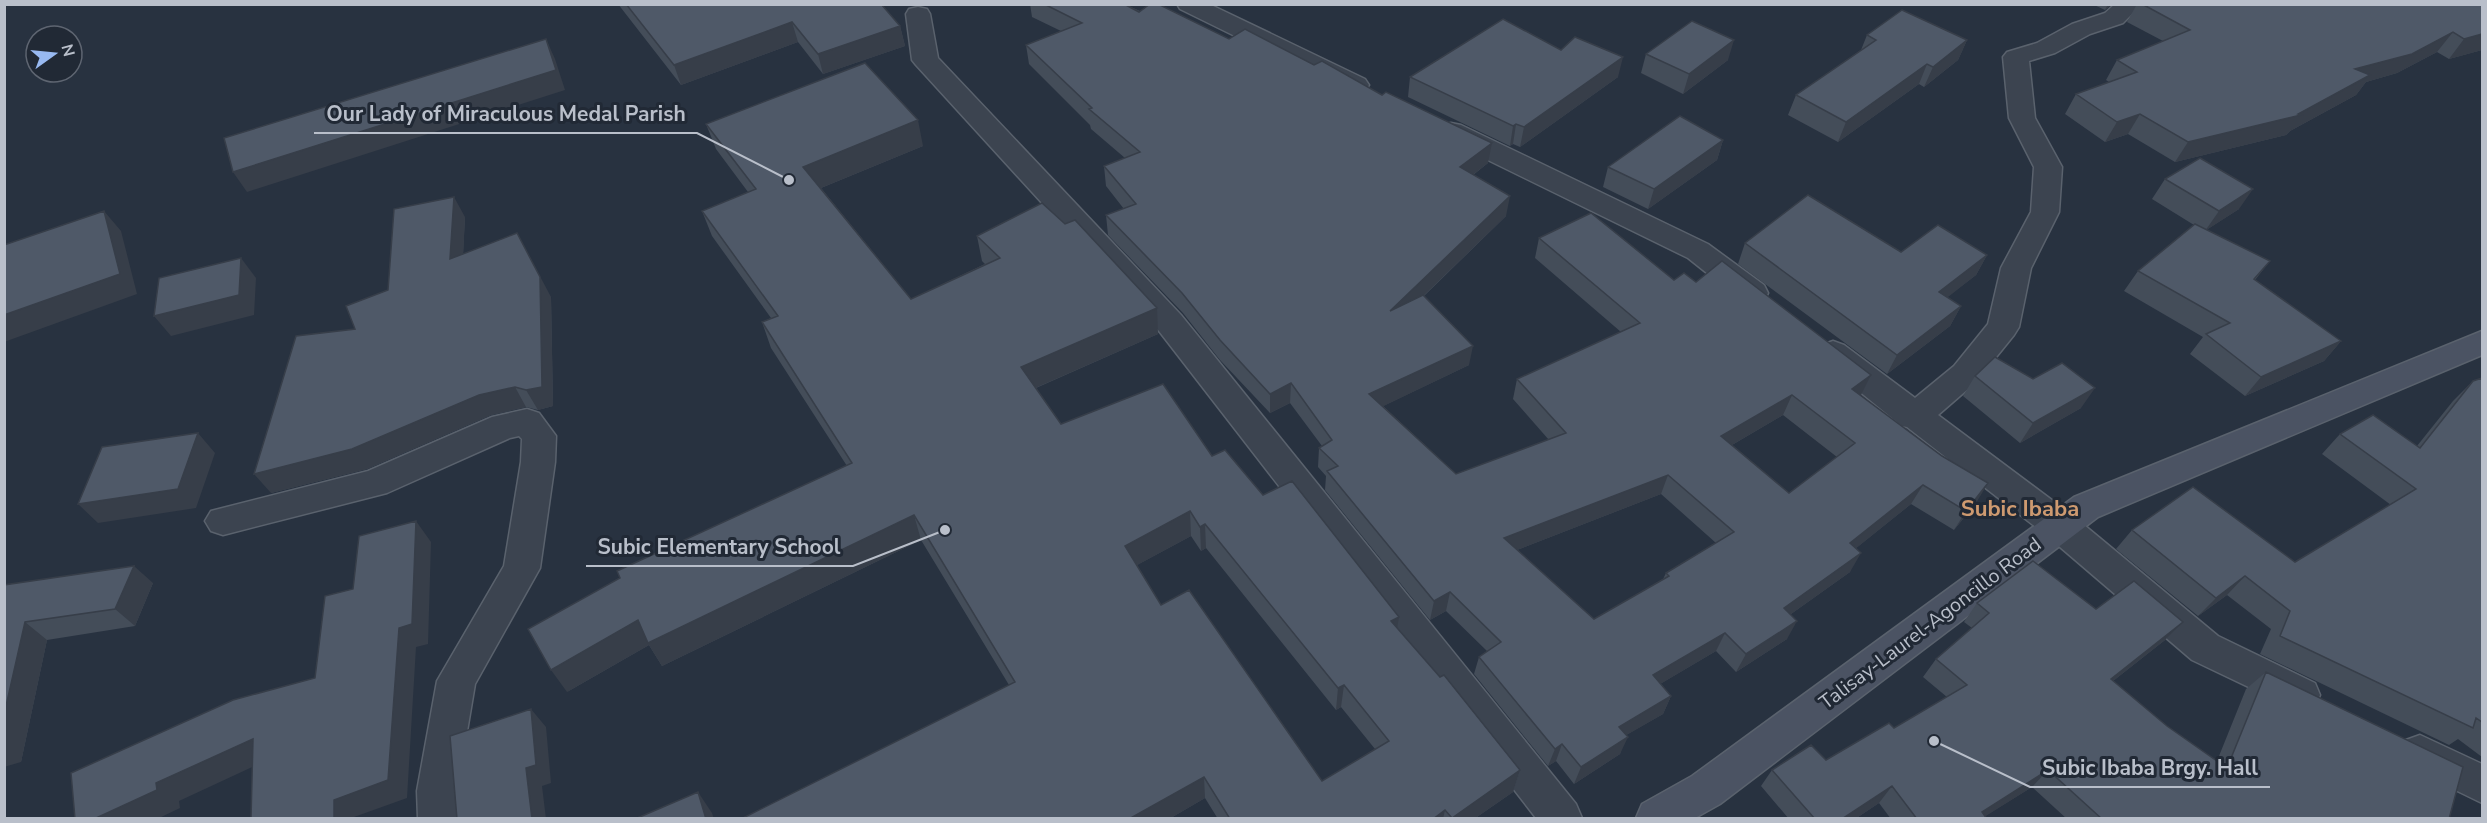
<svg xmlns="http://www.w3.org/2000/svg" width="2487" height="823" font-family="'Nunito Sans',sans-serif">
<rect width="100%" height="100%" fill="#283240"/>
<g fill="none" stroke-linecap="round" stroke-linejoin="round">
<g stroke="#5a626d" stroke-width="3">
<path id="minor" d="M1177,4H1209L1365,79L1369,85L1365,91L1356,93L1347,91L1180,9Z
M2115,4H2142L2123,23L2090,34L2055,53L2029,61L2035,118L2062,167L2059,212L2031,268L2019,327L2014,335L1976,382L1938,415L2072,515L2218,636L2315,683L2320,695L2315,707L2301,712L2192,660L2046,535L1907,427L1902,426L1822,361L1817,353L1822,345L1833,341L1844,345L1915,398L1954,366L1988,324L2001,268L2031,212L2034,167L2009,118L2003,57L2007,52L2037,43L2072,24L2105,13Z
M918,7L927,9L930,14L938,58L1181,315L1576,804L1582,818H1536L1159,331L916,65L912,60L906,14L909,9Z
M1451,123L1461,125L1708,244L1764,285L1768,293L1764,301L1753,304L1742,301L1688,258L1441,137L1437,131L1441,125Z
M527,409L539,413L556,436L555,462L540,568L475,684L457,791L460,818H418L417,791L437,681L504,566L521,462L522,439L519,436L510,438L387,493L223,535L211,531L205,521L211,511L368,471L492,417Z
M2420,735L2482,764V803L2406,766L2400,753L2406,740Z"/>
</g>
<g stroke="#5a626d" stroke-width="3">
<path id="secondary" d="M2482,331V355L2098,517L1720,804L1695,818H1636L1642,804L1692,776L2074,497Z"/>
</g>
<use href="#minor" fill="#3c4450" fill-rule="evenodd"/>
<use href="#secondary" fill="#4b5363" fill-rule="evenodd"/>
</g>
<path fill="#444d59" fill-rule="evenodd" d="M618,4H881L900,26L905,46L823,74L798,42L681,85Z
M1030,4H1124L1488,163L1473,175L1506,216L1424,296L1469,365L1383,406L1456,474L1549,440L1513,399L1517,379L1621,332L1535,258L1539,238L1674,280L1861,395H1860L1976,503L1954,530L1911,504L1856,548L1850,572L1791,614L1787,639L1736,672L1716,651L1660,684L1671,696L1663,714L1626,735L1620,754L1574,784L1556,761L1548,766L1474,674L1479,657L1487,651L1446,611L1430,620L1325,490L1326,476L1318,467L1319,448L1322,446L1290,403L1270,413L1220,360L1183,313L1108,235L1106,215L1124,209L1106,186L1104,166L1125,158L1091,129L1090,125L1029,64L1026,45L1061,31L1032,17ZM1783,415L1837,457L1789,493L1732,445ZM1661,494L1716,543L1666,573L1663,579L1594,619L1517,550Z
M2092,4H2112L2105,10Z
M2137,4H2482V50L2449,59L2437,52L2397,73L2366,82L2356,95L2290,131L2286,135L2175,162L2128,134L2105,142L2065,114L2076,94L2109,82L2106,80L2117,60L2163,41L2127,22Z
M1867,35L1967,40L1958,60L1924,87L1919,84L1838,142L1788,115L1796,95L1861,50Z
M1561,50L1618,77L1520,147L1513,144L1510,146L1408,97L1410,77Z
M1646,54L1728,60L1683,94L1641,73Z
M706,124L923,146L821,188L911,299L985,264L982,261L977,236L1158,334L1036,388L1061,424L1212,456L1263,495L1397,628L1520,770L1513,792L1474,819H1218L1205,798L1169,819H741L1009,685L921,540L662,666L649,645L567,692L847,466L771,348L762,322L771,318L712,236L702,211L748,192L716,149ZM1191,536L1201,551L1206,548L1336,710L1341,707L1375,749L1322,781L1161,605L1137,565Z
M1723,140L1717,160L1648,209L1603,187L1608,167Z
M2165,179L2239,209L2206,230L2270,261L2255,280L2341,341L2324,361L2245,396L2190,354L2203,337L2124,291L2138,271L2194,225L2152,199Z
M465,217L463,254L551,297L553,406L538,410L526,407L491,415L367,469L271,493L355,329L388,290Z
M1745,243L1901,252L1987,255L1976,275L1947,297L1961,306L1950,326L1887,374L1738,264Z
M1975,376L2081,408L2020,443L1963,396Z
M2482,378V757L2458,739L2449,745L2260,654L2271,629L2227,595L2198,616L2116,549L2132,530L2295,562L2391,505L2322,454L2340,434L2417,446L2453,401L2473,381Z
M153,583L135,626L47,640L21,762L4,585Z
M1977,603L2096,609L2165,640L2113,681L2167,726L2217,761L2246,689L2266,672L2449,819H2067L2032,787L1985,816L1987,819H1891L1879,803L1855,819H1789L1761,786L1772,770L1826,760L1894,728L1947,697L1923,677L1936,659L1972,628L1964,622Z"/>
<path fill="#373e49" d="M2108,4H2112L2105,10Z
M792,22L798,42L681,85L674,65Z
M900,26L905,46L823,74L818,54Z
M2453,32L2437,52L2397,73L2366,82L2356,95L2290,131L2286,135L2175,162L2188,142L2298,114L2355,69Z
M2482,34V50L2449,59L2464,39Z
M546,39L555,59L565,90L247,192L233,172Z
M1734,40L1728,60L1683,94L1689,74Z
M1967,40L1958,60L1924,87L1933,67Z
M1623,57L1618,77L1520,147L1524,127Z
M1927,64L1919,84L1838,142L1846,122Z
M2140,114L2128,134L2105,142L2117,122Z
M918,120L923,146L811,192L803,167Z
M1516,124L1513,144L1510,146L1513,126Z
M1723,140L1717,160L1648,209L1654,189Z
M1492,143L1488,163L1457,187L1460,167Z
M2253,189L2239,209L2205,231L2219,211Z
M1510,196L1506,216L1387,331L1390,311Z
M454,197L465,217L462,279L450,259Z
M104,211L121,231L137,294L4,342V315Z
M517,233L551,297L553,406L538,410L526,390Z
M1987,255L1976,275L1929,312L1939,292Z
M241,258L256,278L254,315L171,336L154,316Z
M1961,306L1950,326L1887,374L1897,355Z
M1157,308L1158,334L1026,392L1021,367Z
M2341,341L2324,361L2245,396L2261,377Z
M1473,346L1469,365L1367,414L1369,394Z
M1871,375L1861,395L1842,409L1852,389Z
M1291,383L1290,403L1270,413V394Z
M515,387L526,407L491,415L367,469L271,493L254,474L479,395Z
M2095,388L2081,408L2020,443L2033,423Z
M1792,395L1783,415L1713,456L1721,436Z
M198,433L215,453L196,508L98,523L78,504Z
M1668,475L1661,494L1499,557L1504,538Z
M1988,483L1976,503L1954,530L1966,511Z
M1923,485L1911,504L1839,562L1850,543Z
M1190,511L1191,536L1128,570L1125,546Z
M914,515L921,540L662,666L649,645L567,692L551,670L638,620Z
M416,521L431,542L428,644L416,647L407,798L354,817V819H334V800Z
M1205,524L1206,548L1201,551L1200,527Z
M1861,553L1850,572L1774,626L1784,608Z
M134,566L153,583L135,626L115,609Z
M2245,576L2227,595L2198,616L2216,598Z
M1450,592L1446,611L1430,620L1434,601Z
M1399,617L1395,640L1391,621Z
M1797,621L1787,639L1736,672L1746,654Z
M25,622L47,640L21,762L4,767V715Z
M2183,622L2165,640L2094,696L2111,679Z
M1725,633L1716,651L1645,693L1653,675Z
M1344,685L1341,707L1336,710L1338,688Z
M1671,696L1663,714L1611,744L1619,727Z
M531,709L546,727L551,783L542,786L546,819H532L526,768Z
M1628,737L1620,754L1574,784L1581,767Z
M253,739L274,757L179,801L180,808L157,819H94L156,783Z
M1562,744L1556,761L1548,766L1555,749Z
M1520,770L1513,792L1474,819H1451Z
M2048,770L2032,787L1981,819L1982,812Z
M1204,777L1205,798L1169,819H1129Z
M1892,786L1879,803L1855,819H1842Z
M698,792L712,813L714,819H706Z
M1445,810L1443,819H1433Z"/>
<path fill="#4f5968" stroke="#373e49" stroke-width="1.5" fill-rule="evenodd" d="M626,4H881L900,26L818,54L792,22L674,65Z
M1044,4H1124L1139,12L1150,4H1158L1229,39L1245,29L1314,65L1322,61L1382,95L1386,92L1492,143L1460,167L1510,196L1390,311L1423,295L1473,346L1369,394L1456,474L1566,433L1517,379L1640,323L1539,238L1591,213L1674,280L1684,273L1696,282L1722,261L1871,375L1852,389L1942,456L1988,483L1966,511L1923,485L1850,543L1861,553L1784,608L1797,621L1746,654L1725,633L1653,675L1671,696L1619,727L1628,737L1581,767L1562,744L1555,749L1479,657L1501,642L1450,592L1434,601L1327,471L1338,466L1319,448L1332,440L1291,383L1270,394L1220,340L1182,293L1106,215L1136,204L1104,166L1140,152L1089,109L1092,108L1026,45L1082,23ZM1792,395L1855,443L1789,493L1721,436ZM1668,475L1734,532L1666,573L1669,576L1594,619L1504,538Z
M2142,4H2482V34L2464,39L2453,32L2412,54L2355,69L2370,75L2298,114L2301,115L2188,142L2140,114L2117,122L2076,94L2137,72L2117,60L2190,30Z
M1902,10L1967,40L1933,67L1927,64L1846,122L1796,95L1876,40L1867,35Z
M1503,19L1561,50L1575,37L1623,57L1524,127L1516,124L1513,126L1410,77Z
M1692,21L1734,40L1689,74L1646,54Z
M546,39L556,70L233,172L224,138Z
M865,63L918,120L803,167L911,299L1000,258L977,236L1042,203L1065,224L1075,220L1157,308L1021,367L1061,424L1163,384L1212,456L1225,450L1263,495L1292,481L1399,617L1391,621L1440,677L1444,675L1520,770L1452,818L1445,810L1433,819H1230L1204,777L1129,819H741L1015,682L914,515L648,643L638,620L551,670L528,629L620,578L617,571L852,463L762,322L778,316L702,211L756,189L706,124ZM1190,511L1200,527L1205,524L1338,688L1344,685L1389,741L1322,781L1189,590L1161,605L1125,546Z
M1680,116L1723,140L1654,189L1608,167Z
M2200,158L2253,189L2219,211L2165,179Z
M1808,195L1901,252L1938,225L1987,255L1939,292L1961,306L1897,355L1745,243Z
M454,197L450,259L517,233L540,277L542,387L526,390L515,387L479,395L352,449L254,474L296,336L355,329L346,306L388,290L394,209Z
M104,211L120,274L4,315V245Z
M2195,224L2270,261L2254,279L2341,341L2261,377L2206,334L2230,323L2138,271Z
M241,258L239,295L154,316L159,278Z
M1995,357L2033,379L2062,363L2095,388L2033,423L1975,376Z
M2482,378V722L2476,718L2473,728L2280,636L2290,611L2245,576L2216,598L2132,530L2193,487L2295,562L2416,489L2340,434L2373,415L2420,448L2473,381Z
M198,433L178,489L78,504L102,447Z
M416,521L412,624L399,628L388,780L334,800V819H251L253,739L156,783L157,790L94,819H75L71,773L233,700L315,678L325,596L353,589L359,536Z
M2033,561L2096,609L2134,581L2183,622L2111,679L2167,726L2227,768L2266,672L2463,767L2449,819H2102L2048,770L1982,812L1987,819H1917L1892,786L1842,819H1815L1772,770L1811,745L1826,760L1889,723L1894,728L1967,685L1936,659L1989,613L1977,603Z
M134,566L115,609L25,622L4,715V585Z
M531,709L536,765L526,768L532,819H457L450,736Z
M698,792L706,819H635Z"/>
<g text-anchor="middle" stroke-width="6" stroke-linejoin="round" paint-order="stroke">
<g font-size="20" fill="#b9bfca" stroke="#212935">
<text transform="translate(1930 623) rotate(-37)" y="7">Talisay-Laurel-Agoncillo Road</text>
</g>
<g font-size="22" font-weight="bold" fill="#ce9a70" stroke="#212935">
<text x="2020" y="516">Subic Ibaba</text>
</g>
</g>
<path fill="none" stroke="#b9bfca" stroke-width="2" d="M789 180L697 133H314M945 530L853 566H586M1934 741L2030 787H2270"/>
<g fill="#b9bfca" stroke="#212935" stroke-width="2">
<circle cx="789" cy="180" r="6"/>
<circle cx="945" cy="530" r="6"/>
<circle cx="1934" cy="741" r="6"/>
</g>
<g font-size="21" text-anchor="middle" font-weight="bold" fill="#b9bfca" stroke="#212935" stroke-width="6" stroke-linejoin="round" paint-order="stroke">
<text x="506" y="121">Our Lady of Miraculous Medal Parish</text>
<text x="719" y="554">Subic Elementary School</text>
<text x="2150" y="775">Subic Ibaba Brgy. Hall</text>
</g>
<rect width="2487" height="823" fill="none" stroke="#b9bfca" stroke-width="12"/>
<g transform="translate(54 54) rotate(75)"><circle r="28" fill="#212935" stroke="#5e6571" stroke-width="1.5"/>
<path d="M0-4.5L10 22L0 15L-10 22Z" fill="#98b9f1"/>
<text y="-9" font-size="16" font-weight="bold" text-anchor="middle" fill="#b9bfca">N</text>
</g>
</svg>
